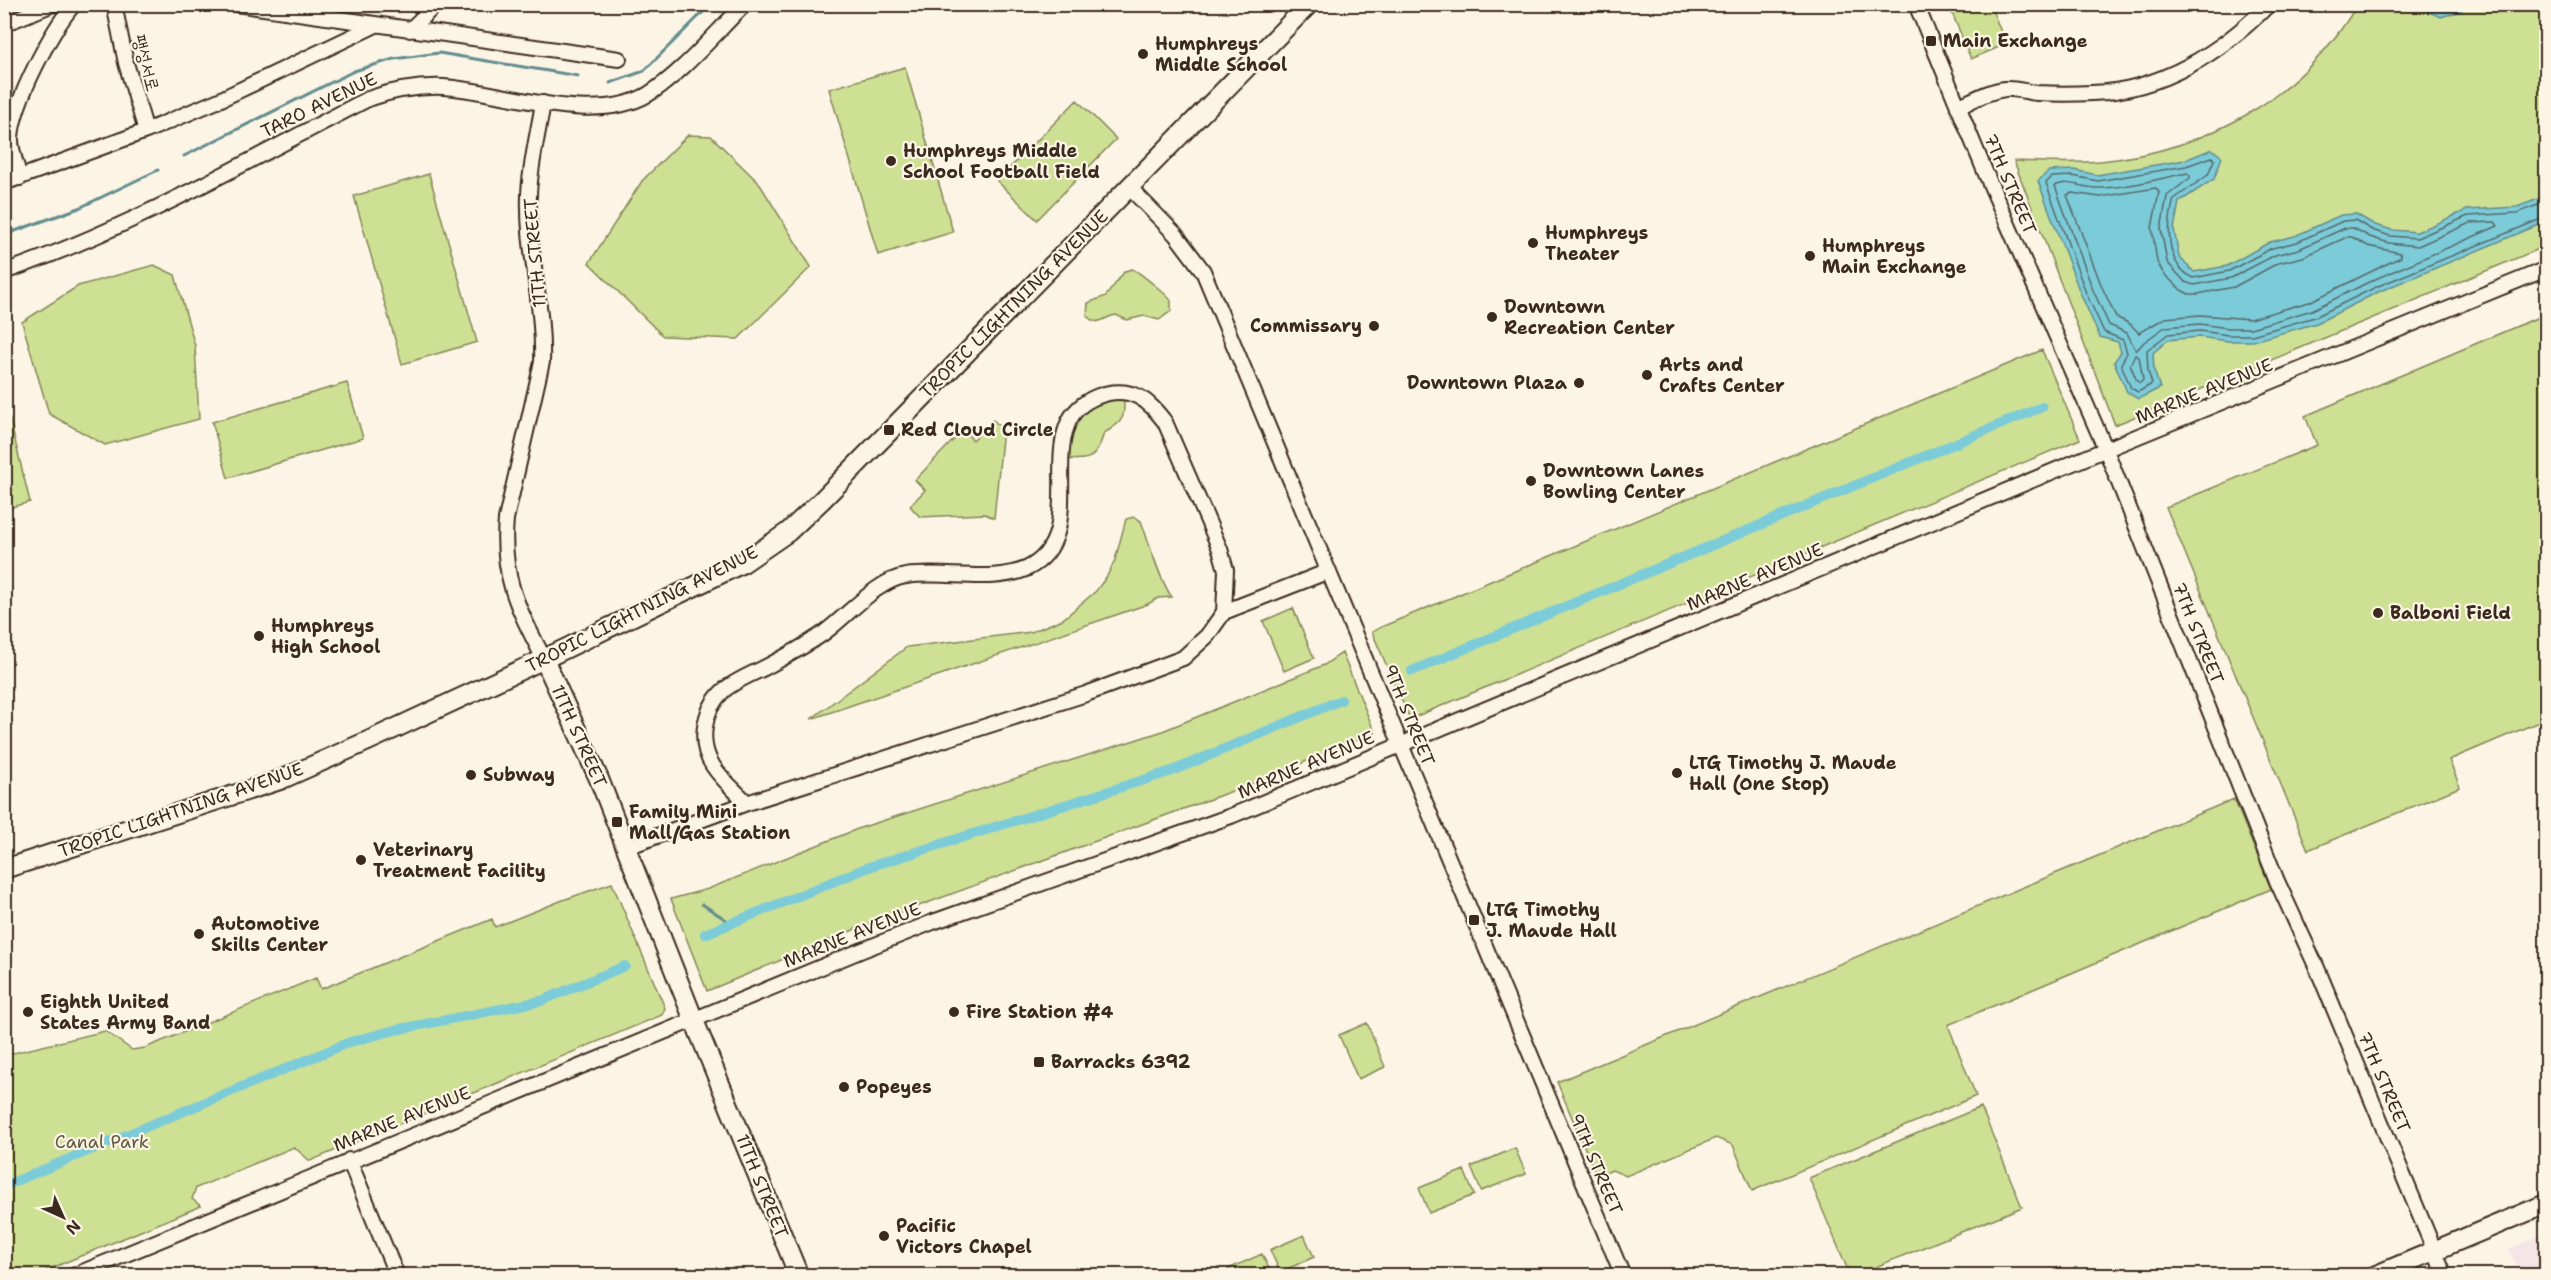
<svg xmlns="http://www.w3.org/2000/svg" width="2551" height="1280" font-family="'Shantell Sans','Poor Story',sans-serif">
<rect width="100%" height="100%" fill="#fcf5e5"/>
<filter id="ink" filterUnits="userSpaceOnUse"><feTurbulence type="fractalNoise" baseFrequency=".0167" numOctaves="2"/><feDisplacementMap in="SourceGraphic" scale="12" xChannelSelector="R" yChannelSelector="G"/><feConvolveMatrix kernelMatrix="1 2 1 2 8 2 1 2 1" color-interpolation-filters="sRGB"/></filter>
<g filter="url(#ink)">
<path fill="#f4e5e6" d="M2546,1233V1275H2520L2509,1249Z"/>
<path fill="#cee094" stroke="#848559" stroke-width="1.5" d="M1959,5H1990L2006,44L1971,59L1950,8Z
M2357,5H2546V246L2115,425L2014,161C2043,162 2072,164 2101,161C2207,150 2302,98 2357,5Z
M905,67L953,232L878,255L829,89Z
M1077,100L1116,139L1037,220L997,181Z
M688,135L711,136L759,183L811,267L738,339L663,336L589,263L642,181Z
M429,174L477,342L402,364L354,196Z
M154,265L175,275L195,346L199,419L105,445L49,414L22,322L78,286Z
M1132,269C1137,270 1169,296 1171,301C1171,302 1171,310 1171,311L1159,320L1144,316L1127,320L1116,315C1103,317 1098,328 1087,316L1088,303L1106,296L1125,271Z
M2546,314V719L2449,760L2460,787L2308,850L2166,507L2317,445L2305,416Z
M2042,350L2080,439L1410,719L1372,632L1379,628Z
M347,383L363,438L228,478L212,422Z
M1123,392C1125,416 1126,421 1104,433C1095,462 1090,460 1062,459L1074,413Z
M5,400L30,502L5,509Z
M993,420L1003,429L994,518L985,514L920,517L910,506L925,490L915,480L963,430L973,440Z
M1134,517L1141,521C1148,540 1161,584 1172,597L1158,598L1148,604L811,719L907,647L1031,632L1063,619L1096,591L1107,576L1115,560L1126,519Z
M1293,608L1314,658L1284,671L1263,621Z
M1342,653L1375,733L1246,786L856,929L707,991L671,899L708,889L860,828L1160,732L1324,665Z
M2234,799L2271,889L1948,1025L1976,1096L1752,1191L1733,1145L1716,1138L1626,1176L1612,1170L1597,1177L1557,1082Z
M612,883L665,1008L662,1015L310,1161L294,1147L196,1188L192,1199L201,1206L35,1275H5V1055L105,1031L132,1050L145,1048L316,978L321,989L492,919L495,927L563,900Z
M1367,1023L1385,1067L1358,1079L1339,1035Z
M1981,1107L2022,1207L1856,1275H1850L1809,1178Z
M1515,1148L1526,1174L1481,1191L1471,1167Z
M1464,1170L1474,1195L1429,1213L1419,1188Z
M1304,1235L1314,1257L1280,1272L1270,1250Z
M1262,1254L1272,1275H1231L1228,1269Z"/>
<path fill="#7ccbd9" stroke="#628b8e" stroke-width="1.5" d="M2412,5H2466L2461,11L2441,17Z
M2212,149L2222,157L2214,179L2179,202L2174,229L2179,257L2194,272L2227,266L2270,242L2295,236L2341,215L2356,214L2375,225L2392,230L2417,232L2467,210L2517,207L2546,196V222L2378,292L2317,323L2253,341H2227L2199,337L2168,340L2153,353L2154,370L2160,388L2138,399L2127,392L2114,362L2121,352L2118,342L2100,337L2081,295L2038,181L2049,171L2074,170L2097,175L2185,160Z"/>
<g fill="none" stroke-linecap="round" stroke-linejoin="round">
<path stroke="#556a69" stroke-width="1.5" d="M2187,173L2190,175V178L2167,196L2161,229L2167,262L2185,282L2194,285L2231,278L2275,255L2299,249L2345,228H2353L2370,237L2389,243L2418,246L2470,223L2495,222L2498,226L2373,280L2312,310L2251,328H2228L2200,324L2165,327L2144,342L2136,351L2127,333L2109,325L2093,290L2055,186C2067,179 2083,188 2097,188C2121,189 2162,178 2187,173Z
M2156,188L2159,192L2152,228L2157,262L2164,274L2181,290L2189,294H2198L2234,287L2278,263L2303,257L2347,237H2352L2368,246L2400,253L2401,257L2309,302L2250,319L2200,315L2165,318L2139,333L2130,324L2116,317L2102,287L2067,195L2072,193L2100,197Z
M2546,202L2517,213L2468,216L2417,238L2390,236L2372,230L2355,220L2343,221L2297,242L2272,248L2229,271L2194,278C2164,265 2167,225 2174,199L2208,175L2214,160L2212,157L2186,166L2098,181L2073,176L2052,177L2046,183L2086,293L2104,332L2123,340L2127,353L2121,364L2131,388L2138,392L2152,384L2148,371L2147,350L2168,334L2200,331L2228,335H2252L2315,317L2376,287L2546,217
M2135,355L2139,357L2143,380L2140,383L2137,381L2130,364Z"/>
<path stroke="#628b8e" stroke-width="3" d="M610,83L644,71L711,4
M184,156L354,71L394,59L439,53L578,76
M4,235L79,208L158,170
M702,904L731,923"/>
<path stroke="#7ccbd9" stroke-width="10" d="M1412,671L2042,407
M705,934L869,867L1172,771L1341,700
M4,1186L350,1042L395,1030L541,1001L625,966"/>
<g stroke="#3b2a1e" stroke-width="18">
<path id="minor" d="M114,4L126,63L146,131
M236,4L619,59
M1916,4L1986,174L2106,450L2277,881L2317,968L2445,1276
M4,24L53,4
M410,30L436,4
M543,103C538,134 530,165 529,195C527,251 544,306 542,362L506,519C501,578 518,608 544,659
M1958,107C1973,100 1988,91 2005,89C2015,88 2026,92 2037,93C2055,94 2074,94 2092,93C2161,91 2222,52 2269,4
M20,178C17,166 10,149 11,137C14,101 51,31 74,4
M4,183L146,131L217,101L376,25
M1130,188L1176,235L1203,271L1623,1276
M4,272C131,228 249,160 368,99C394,90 417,86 444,87C503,91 592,126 647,95C681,75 716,32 745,4
M1224,612L1329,571
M627,847L747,803L1086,694L1183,658L1207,636L1224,612L1226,570L1220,549L1165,422C1157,412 1150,403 1139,397C1114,384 1076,399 1067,426C1050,470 1081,541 1028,568C994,584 943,570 906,576C876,580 846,618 821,635C803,647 785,657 766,667C752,674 734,681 723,691C703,710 698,744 713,766C722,780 736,791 747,803
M349,1160L397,1276
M73,1276L860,951L933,922L1231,816L2092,455L2546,269"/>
</g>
<g stroke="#3b2a1e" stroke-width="22">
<path id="major" d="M544,659L599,779L693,1018L799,1276
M4,869L280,780L370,740L544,659L743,563L788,532L822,500L1309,4
M2374,1276L2546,1204"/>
</g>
<use href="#minor" stroke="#fcf5e5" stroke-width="14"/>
<use href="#major" stroke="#fcf5e5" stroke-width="18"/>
</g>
</g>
<g fill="#3b2a1e" stroke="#fcf5e5" stroke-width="2">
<rect x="1925" y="35" width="12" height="12" rx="3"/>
<circle cx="1143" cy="54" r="6"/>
<circle cx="891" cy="161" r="6"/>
<circle cx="1533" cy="243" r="6"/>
<circle cx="1810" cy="256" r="6"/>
<circle cx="1492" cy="317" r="6"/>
<circle cx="1374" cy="326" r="6"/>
<circle cx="1647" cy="375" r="6"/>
<circle cx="1579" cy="383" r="6"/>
<rect x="883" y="424" width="12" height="12" rx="3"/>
<circle cx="1531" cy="481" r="6"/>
<circle cx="2378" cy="613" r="6"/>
<circle cx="259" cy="636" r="6"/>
<circle cx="1677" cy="773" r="6"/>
<circle cx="471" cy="775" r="6"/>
<rect x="611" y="816" width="12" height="12" rx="3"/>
<circle cx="361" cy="860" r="6"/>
<rect x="1468" y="914" width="12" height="12" rx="3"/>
<circle cx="199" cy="934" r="6"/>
<circle cx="28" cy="1012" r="6"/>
<circle cx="954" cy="1012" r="6"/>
<rect x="1033" y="1056" width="12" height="12" rx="3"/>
<circle cx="844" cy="1087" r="6"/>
<circle cx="884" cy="1236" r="6"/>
</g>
<g text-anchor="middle" stroke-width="4.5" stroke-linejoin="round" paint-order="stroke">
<g font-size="18" font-weight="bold" fill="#3b2a1e" stroke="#fcf5e5" text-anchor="start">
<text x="1943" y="47">Main Exchange</text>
<text x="1155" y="50">Humphreys<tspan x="1155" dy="21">Middle School</tspan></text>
<text x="903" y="157">Humphreys Middle<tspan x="903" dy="21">School Football Field</tspan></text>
<text x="1545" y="239">Humphreys<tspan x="1545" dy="21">Theater</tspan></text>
<text x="1822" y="252">Humphreys<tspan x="1822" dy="21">Main Exchange</tspan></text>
<text x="1504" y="313">Downtown<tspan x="1504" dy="21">Recreation Center</tspan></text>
<text x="1362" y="332" text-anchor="end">Commissary</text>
<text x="1659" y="371">Arts and<tspan x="1659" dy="21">Crafts Center</tspan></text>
<text x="1567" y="389" text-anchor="end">Downtown Plaza</text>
<text x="901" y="436">Red Cloud Circle</text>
<text x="1543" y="477">Downtown Lanes<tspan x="1543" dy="21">Bowling Center</tspan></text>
<text x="2390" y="619">Balboni Field</text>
<text x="271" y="632">Humphreys<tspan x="271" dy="21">High School</tspan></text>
<text x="1689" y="769">LTG Timothy J. Maude<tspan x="1689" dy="21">Hall (One Stop)</tspan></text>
<text x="483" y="781">Subway</text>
<text x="629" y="818">Family Mini<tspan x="629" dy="21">Mall/Gas Station</tspan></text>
<text x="373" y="856">Veterinary<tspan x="373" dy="21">Treatment Facility</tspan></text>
<text x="1486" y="916">LTG Timothy<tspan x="1486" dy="21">J. Maude Hall</tspan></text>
<text x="211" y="930">Automotive<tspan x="211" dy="21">Skills Center</tspan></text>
<text x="40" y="1008">Eighth United<tspan x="40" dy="21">States Army Band</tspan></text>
<text x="966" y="1018">Fire Station #4</text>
<text x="1051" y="1068">Barracks 6392</text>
<text x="856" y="1093">Popeyes</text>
<text x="896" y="1232">Pacific<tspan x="896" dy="21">Victors Chapel</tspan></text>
</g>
<g font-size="18" fill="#3b2a1e" stroke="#fcf5e5">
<text transform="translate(146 63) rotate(75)" y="6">팽성서로</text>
<text transform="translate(319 105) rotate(-26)" y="6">TARO AVENUE</text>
<text transform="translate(2010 184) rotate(67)" y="6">7TH STREET</text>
<text transform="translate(535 253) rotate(-95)" y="6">11TH STREET</text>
<text transform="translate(1014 304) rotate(-45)" y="6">TROPIC LIGHTNING AVENUE</text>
<text transform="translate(2204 391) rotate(-22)" y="6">MARNE AVENUE</text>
<text transform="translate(1755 577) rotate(-23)" y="6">MARNE AVENUE</text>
<text transform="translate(642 609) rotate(-27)" y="6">TROPIC LIGHTNING AVENUE</text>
<text transform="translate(2198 633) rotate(68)" y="6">7TH STREET</text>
<text transform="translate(1409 715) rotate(68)" y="6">9TH STREET</text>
<text transform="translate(579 736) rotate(66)" y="6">11TH STREET</text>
<text transform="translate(1306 765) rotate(-23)" y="6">MARNE AVENUE</text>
<text transform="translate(181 810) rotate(-19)" y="6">TROPIC LIGHTNING AVENUE</text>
<text transform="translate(852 935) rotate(-22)" y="6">MARNE AVENUE</text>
<text transform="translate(2384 1082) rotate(67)" y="6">7TH STREET</text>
<text transform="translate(402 1119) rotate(-22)" y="6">MARNE AVENUE</text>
<text transform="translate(1596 1164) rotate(67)" y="6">9TH STREET</text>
<text transform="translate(762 1186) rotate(68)" y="6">11TH STREET</text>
</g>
<g font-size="18" fill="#60583c" stroke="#fcf5e5">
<text x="102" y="1148">Canal Park</text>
</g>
</g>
<rect width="2551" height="1280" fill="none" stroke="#fcf5e5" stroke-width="24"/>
<rect x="12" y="12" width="2527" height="1256" fill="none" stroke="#3b2a1e" stroke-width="2" filter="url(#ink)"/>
<g transform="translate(63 1217) rotate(135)" stroke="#fcf5e5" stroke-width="4.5" paint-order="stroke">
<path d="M0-4.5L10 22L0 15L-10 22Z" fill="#3b2a1e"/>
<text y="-9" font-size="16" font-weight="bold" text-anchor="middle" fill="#3b2a1e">N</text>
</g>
</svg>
